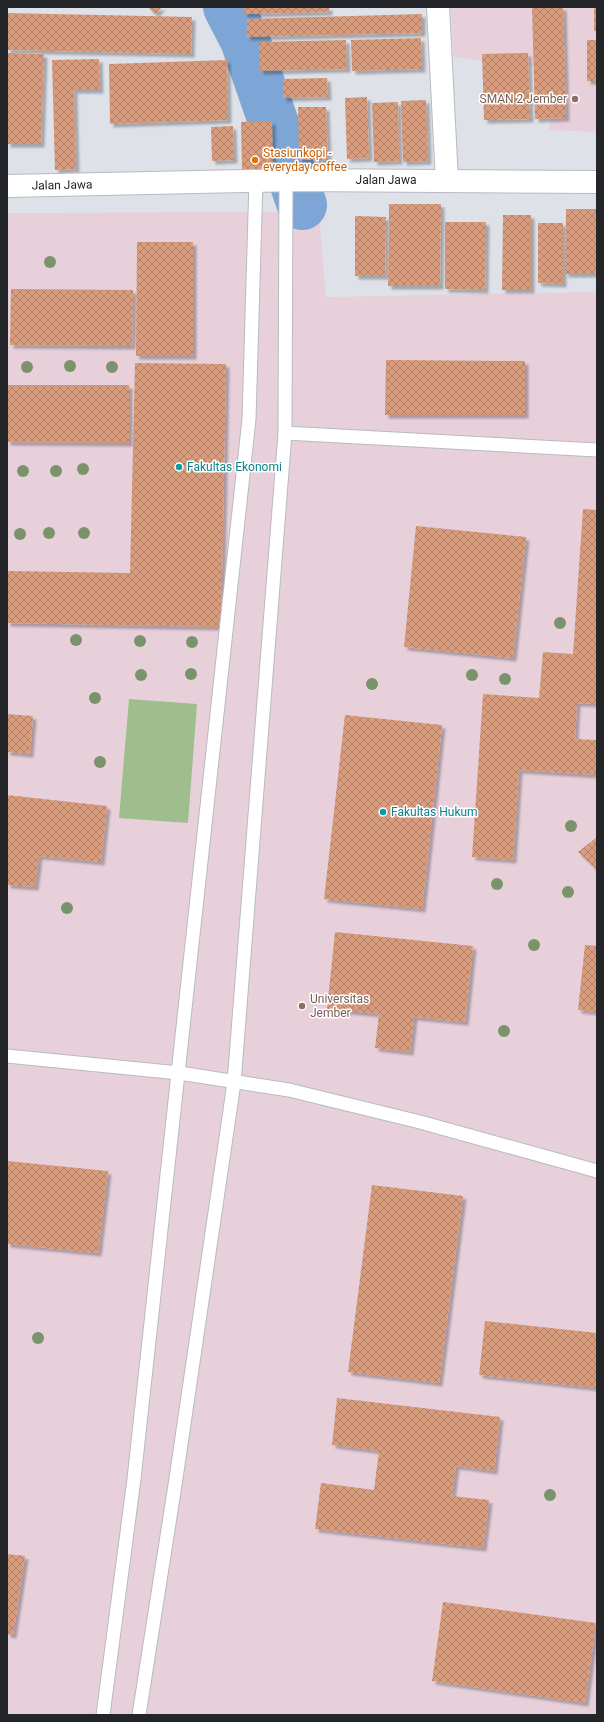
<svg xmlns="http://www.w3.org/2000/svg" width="604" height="1722" viewBox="0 0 604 1722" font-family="Roboto,sans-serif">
<defs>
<pattern id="building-cross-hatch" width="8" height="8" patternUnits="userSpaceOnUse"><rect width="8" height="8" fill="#d99d7e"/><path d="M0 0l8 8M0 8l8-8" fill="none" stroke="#b08067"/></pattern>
<filter id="shadow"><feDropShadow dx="3.5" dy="3.5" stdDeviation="1" flood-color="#0004"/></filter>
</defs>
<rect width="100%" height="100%" fill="#dfe1e9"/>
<!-- education -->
<g fill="#e8d0db">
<polygon points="451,7 597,7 597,132 549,130 558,69 453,57"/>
<polygon points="319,212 326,297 597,292 597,1715 7,1715 7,213"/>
</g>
<!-- pitch -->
<polygon fill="#9ebf8d" points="129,699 197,704 188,823 119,818"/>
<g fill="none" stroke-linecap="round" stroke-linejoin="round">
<!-- river -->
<polyline stroke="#7da5d6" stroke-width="50" points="228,7 245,40 302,205"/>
</g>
<!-- building -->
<g fill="url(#building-cross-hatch)" filter="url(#shadow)">
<polygon points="148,7 162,7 155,14"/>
<polygon points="244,7 329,7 329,12 244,14"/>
<polygon points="532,7 563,7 566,118 535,119"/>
<rect x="594" y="7" width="3" height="24"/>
<polygon points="7,13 192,17 191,54 7,50"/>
<polygon points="422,14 422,33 247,37 247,19"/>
<polygon points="421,38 422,69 352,71 351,40"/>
<polygon points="346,40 347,69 260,71 259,42"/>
<rect x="587" y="40" width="10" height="41"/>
<polygon points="7,53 44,54 41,144 7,144"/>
<polygon points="528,53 530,119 484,120 482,54"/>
<polygon points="99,59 100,90 74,90 76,169 55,170 52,60"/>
<polygon points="227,60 228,120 110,124 109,64"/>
<polygon points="327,78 328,97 283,98 283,79"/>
<polygon points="367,97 369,158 347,159 345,98"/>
<polygon points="426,100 428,161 403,162 401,101"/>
<polygon points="398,102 399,161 374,162 372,103"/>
<polygon points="298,107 326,107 328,160 299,160"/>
<polygon points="272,121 273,170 242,171 241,122"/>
<polygon points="233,126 234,160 212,161 211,127"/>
<polygon points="389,204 441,204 440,286 388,286"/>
<polygon points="566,209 596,209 596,274 565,274"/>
<polygon points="503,215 531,215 531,290 502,290"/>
<polygon points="355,216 386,217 385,276 355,276"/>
<polygon points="445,222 486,222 485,290 445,289"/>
<polygon points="538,223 563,223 563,284 538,283"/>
<polygon points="137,242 193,242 193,356 136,356"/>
<polygon points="11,289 133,290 132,346 10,345"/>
<polygon points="386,360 525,361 525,415 385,415"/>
<polygon points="135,363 226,364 221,627 7,623 8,571 130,573"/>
<polygon points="7,385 129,385 129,443 7,442"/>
<polygon points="583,509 597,510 597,704 577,703 575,739 597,740 597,775 519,770 513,860 472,857 483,694 539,698 543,652 573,654"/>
<polygon points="416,526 526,537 513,658 404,647"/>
<polygon points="7,714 33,716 30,754 7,752"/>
<polygon points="345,715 442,725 422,909 324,899"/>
<polygon points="7,795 107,806 101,862 39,856 35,887 7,885"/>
<polygon points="597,837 597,870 578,852"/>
<polygon points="335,932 473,946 465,1022 414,1017 410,1052 375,1048 379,1014 327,1009"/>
<polygon points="585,945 597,946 597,1012 578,1010"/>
<polygon points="7,1161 108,1171 98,1253 7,1244"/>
<polygon points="372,1185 463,1196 439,1383 348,1372"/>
<polygon points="485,1321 597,1333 597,1388 479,1375"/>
<polygon points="337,1398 500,1417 494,1471 456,1466 452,1496 489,1500 483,1548 315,1529 321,1483 374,1490 379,1451 332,1445"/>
<polygon points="7,1554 25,1556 13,1635 7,1634"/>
<polygon points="443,1602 596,1623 585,1703 432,1681"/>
</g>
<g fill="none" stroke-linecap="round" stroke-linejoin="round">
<defs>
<g id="lane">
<polyline points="285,433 597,450"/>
<polyline points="7,1056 179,1073 289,1090 420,1122 597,1171"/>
<polyline points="103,1715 134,1479 249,419 256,180"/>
<polyline points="139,1715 175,1485 234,1083 285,433 286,180"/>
</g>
<polyline id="street" points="438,7 447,181"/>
<polyline id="secondary" points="7,186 297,180 597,182"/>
</defs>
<!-- lane casing -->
<use href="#lane" stroke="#b7bac2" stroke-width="15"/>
<!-- street casing -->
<use href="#street" stroke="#b7bac2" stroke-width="24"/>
<!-- secondary casing -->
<use href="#secondary" stroke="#b7bac2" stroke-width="24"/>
<!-- lane -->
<use href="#lane" stroke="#fff" stroke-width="13"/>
<!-- street -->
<use href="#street" stroke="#fff" stroke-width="22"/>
<!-- secondary -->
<use href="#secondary" stroke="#fff" stroke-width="22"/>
</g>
<!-- trees -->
<g fill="#7b936a">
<circle cx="50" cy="262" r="6"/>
<circle cx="70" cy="366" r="6"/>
<circle cx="27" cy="367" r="6"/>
<circle cx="112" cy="367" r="6"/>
<circle cx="83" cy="469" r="6"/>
<circle cx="23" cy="471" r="6"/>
<circle cx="56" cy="471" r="6"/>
<circle cx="49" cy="533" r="6"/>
<circle cx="84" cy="533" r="6"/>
<circle cx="20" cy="534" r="6"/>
<circle cx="560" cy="623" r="6"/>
<circle cx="76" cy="640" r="6"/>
<circle cx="140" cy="641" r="6"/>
<circle cx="192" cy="642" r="6"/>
<circle cx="191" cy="674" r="6"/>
<circle cx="141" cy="675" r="6"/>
<circle cx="472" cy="675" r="6"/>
<circle cx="505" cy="679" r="6"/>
<circle cx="372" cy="684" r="6"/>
<circle cx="95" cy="698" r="6"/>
<circle cx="100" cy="762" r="6"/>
<circle cx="571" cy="826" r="6"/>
<circle cx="497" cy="884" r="6"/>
<circle cx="568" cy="892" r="6"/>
<circle cx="67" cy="908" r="6"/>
<circle cx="534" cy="945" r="6"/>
<circle cx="504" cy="1031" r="6"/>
<circle cx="38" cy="1338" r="6"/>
<circle cx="550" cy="1495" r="6"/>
</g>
<!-- markers -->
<g fill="#8d6e63" stroke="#fff" stroke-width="1.5">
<circle cx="575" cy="99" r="4"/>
<circle cx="302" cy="1006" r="4"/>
</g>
<circle fill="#e8710a" stroke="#fff" stroke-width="1.5" cx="255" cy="160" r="4"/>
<g fill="#0f9aa8" stroke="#fff" stroke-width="1.5">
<circle cx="179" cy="467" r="4"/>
<circle cx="383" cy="812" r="4"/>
</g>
<g text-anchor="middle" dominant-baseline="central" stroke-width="3" stroke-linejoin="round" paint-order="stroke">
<!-- education labels -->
<g font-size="12" fill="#785e54" stroke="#fff" text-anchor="end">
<text x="567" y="99">SMAN 2 Jember</text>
<text x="310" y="999" text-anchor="start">Universitas<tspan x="310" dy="14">Jember</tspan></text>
</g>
<!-- food labels -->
<g font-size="12" fill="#c56008" stroke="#fff" text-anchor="start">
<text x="263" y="153">Stasiunkopi -<tspan x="263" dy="14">everyday coffee</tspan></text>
</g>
<!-- street labels -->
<g font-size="12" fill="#242528" stroke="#fff">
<text x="386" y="180">Jalan Jawa</text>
<text transform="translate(62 185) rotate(-1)">Jalan Jawa</text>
</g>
<!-- culture labels -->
<g font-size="12" fill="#0d838f" stroke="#fff" text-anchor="start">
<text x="187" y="467">Fakultas Ekonomi</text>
<text x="391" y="812">Fakultas Hukum</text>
</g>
</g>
<!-- border -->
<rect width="604" height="1722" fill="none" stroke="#242528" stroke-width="16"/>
</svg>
